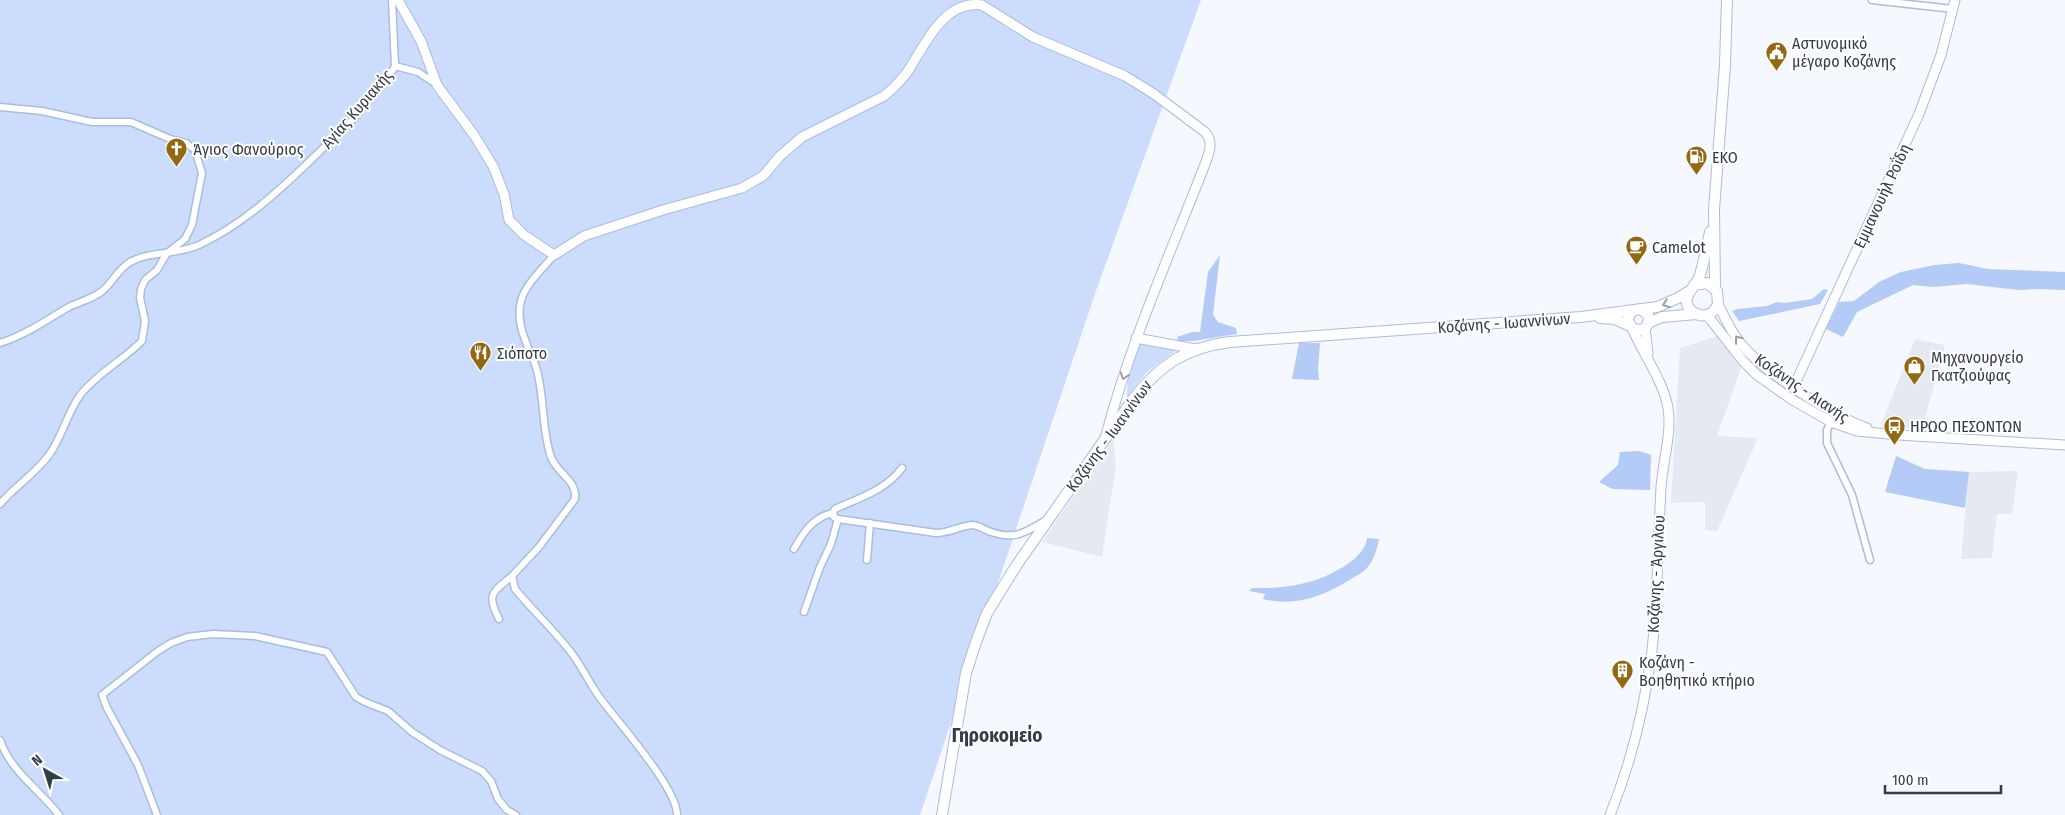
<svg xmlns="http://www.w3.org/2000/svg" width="2065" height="815" viewBox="0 0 2065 815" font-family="'Fira Sans Condensed',sans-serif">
<rect width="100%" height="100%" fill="#f5f8ff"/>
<!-- built -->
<g fill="#e5e9f1">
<polygon points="1717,336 1741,368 1717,436 1758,438 1717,531 1705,530 1705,502 1671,503 1680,348"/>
<polygon points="1915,339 1945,345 1922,429 1881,425"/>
<polygon points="1113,439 1116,465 1102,557 1042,542"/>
<polygon points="2018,471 2012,514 1997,514 1992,558 1961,559 1969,472"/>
</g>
<!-- green -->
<g fill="#ccdcfd">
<polygon points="0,0 1201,0 1097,288 920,815 0,815"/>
<polygon points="1138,342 1177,350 1147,372 1127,397 1128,370"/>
</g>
<!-- forest -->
<g fill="#b4caf7">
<polygon points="1220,255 1213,315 1218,322 1236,328 1237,334 1193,341 1178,341 1177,337 1192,332 1200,332 1208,272"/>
<polygon points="1959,263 1988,269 2065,272 2065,290 2035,289 2018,290 1967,284 1933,287 1913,285 1857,312 1843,337 1826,329 1839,302 1854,301 1879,282 1901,272 1935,265"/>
<polygon points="1824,289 1828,290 1820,304 1739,321 1732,311 1738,309 1767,306 1777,302 1785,303 1812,299"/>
<polygon points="1299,343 1320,343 1318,369 1319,380 1292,379"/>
<polygon points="1639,451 1651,455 1650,490 1612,489 1599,482 1618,465 1620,452"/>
<polygon points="1896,456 1925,469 1969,472 1965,508 1885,492"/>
<path d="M1367,538l12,1c-2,10 -5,21 -12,29 -3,4 -11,8 -16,11 -27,17 -55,28 -88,20l2,-5 -16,-3 3,-3c37,1 71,-5 101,-28 6,-5 14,-14 14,-22z"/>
</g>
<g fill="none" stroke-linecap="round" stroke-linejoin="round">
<defs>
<g id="street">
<polyline points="1872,0 1953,9"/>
<polyline points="395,66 418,72 436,84"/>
<path d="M0,107l42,4 50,11h39l39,17 16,4 9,7 7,23 -10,52 -7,14 -18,14 -10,17 -12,10 -4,9 -1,9 5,23 -3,20c-19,19 -44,32 -61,53 -13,17 -18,40 -30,58 -13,20 -35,33 -51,52"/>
<path d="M554,255c-10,12 -30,31 -33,46 -6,24 7,44 15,66 9,29 5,61 15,90 6,17 26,22 24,42l-36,48 -27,29 3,13c19,23 41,43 58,66 10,14 17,29 27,43 17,23 78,91 77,117"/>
<path d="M0,343c25,-8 45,-22 67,-35 11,-6 23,-8 34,-16 11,-8 16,-22 29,-30 20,-11 47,-7 69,-17 43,-20 80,-54 114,-87 14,-14 29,-27 43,-42 8,-10 14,-22 22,-31 8,-8 12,-8 17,-19l-3,-66"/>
<polyline points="1831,422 1827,430 1827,443 1852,495 1870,560"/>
<path d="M833,513l1,4 4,2 98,14c15,0 25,-8 37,-8 7,1 12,5 18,7 25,8 32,1 54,-11"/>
<path d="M794,549c9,-16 19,-32 39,-36l2,-4c24,-11 51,-19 67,-41"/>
<polyline points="867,560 870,523"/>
<polyline points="804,612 820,567 831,544 838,519"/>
<path d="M499,619c-13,-25 -7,-26 13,-43"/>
<path d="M0,740c11,32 39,49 59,75"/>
<polyline points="157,815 138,765 107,708 102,695 158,651 171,643 187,637 213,634 255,636 327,652 356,697 365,702 388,711 412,732 440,750 482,771 491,781 498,799 507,810 516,815"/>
</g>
<g id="secondary">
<path d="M398,0l23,41 16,44 37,50 19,31 11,28 5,26 15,15 30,20 30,-19 79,-26 79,-22 21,-12 17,-20 22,-19 82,-41c10,-8 19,-17 26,-28 16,-26 35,-68 72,-63l51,32 92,39 29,18 51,38c8,9 5,17 2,27 -35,91 -76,181 -101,276"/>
<path d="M1718,304c7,14 13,28 23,40 24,29 91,71 126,84"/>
<polyline points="1707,315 1743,361 1757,375 1791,399 1831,422 1857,431 1898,435 2065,445"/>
<polyline points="1645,328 1648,354"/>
<polyline points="1136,338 1196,349"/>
<polyline points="1794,386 1919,114 1941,55 1955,0"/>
<path d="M1610,815c21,-52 35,-109 42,-165 6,-54 6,-109 9,-163 2,-27 11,-54 7,-79 -5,-28 -25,-54 -36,-80"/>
</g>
<g id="primary">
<path d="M1694,285l13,-2 10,8 1,13c-2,5 -5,9 -11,11 -5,1 -10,0 -14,-3 -17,-13 4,-25 7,-37 4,-14 7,-29 10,-43"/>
<polyline points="1715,288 1714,209 1725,65 1727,0"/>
<path d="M1633,311l-4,4 -1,6 4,7 8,2c8,-2 10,-8 8,-15l-7,-6"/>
<polyline points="1600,318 1615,319 1630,326"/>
<polyline points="1648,323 1662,317 1697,314"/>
<path d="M942,815l24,-142 10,-31 11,-29 29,-47 117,-167c28,-35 52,-51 97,-57l351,-25 76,-10 21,-9 10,-6"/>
</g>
</defs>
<!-- street casing -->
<use href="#street" stroke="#acbcdc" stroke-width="9"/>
<!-- secondary casing -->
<use href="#secondary" stroke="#acbcdc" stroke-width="11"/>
<!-- primary casing -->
<use href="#primary" stroke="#acbcdc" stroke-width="12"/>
<!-- street -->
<use href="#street" stroke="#fff" stroke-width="6"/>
<!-- secondary -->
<use href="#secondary" stroke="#fff" stroke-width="9"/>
<!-- primary -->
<use href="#primary" stroke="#fff" stroke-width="10"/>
</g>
<!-- one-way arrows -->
<defs><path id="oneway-chevron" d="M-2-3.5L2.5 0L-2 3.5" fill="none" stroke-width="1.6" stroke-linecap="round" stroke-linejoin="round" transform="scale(1.25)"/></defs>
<g stroke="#9a9ea4">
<use href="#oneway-chevron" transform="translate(1666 304) rotate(159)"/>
<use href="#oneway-chevron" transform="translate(1738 339) rotate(-127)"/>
<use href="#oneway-chevron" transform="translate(1124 376) rotate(108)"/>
</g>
<!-- icons -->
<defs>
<symbol id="civic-pin" viewBox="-11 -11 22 30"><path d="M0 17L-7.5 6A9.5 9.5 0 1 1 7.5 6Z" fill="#926912" stroke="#fff"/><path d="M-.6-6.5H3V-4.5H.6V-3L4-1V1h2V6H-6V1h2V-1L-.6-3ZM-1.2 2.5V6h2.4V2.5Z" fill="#fff"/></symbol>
<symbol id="church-pin" viewBox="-11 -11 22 30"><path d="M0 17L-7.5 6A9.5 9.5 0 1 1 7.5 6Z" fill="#926912" stroke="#fff"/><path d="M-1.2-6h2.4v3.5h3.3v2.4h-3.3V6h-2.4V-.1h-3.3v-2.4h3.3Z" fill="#fff"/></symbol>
<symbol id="fuel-pin" viewBox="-11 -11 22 30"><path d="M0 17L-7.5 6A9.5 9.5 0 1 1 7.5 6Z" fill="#926912" stroke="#fff"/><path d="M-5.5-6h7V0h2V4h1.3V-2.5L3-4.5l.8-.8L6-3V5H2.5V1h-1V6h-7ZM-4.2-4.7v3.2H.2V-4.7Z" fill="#fff"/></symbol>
<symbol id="cafe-pin" viewBox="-11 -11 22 30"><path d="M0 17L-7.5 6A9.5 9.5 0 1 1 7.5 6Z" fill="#926912" stroke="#fff"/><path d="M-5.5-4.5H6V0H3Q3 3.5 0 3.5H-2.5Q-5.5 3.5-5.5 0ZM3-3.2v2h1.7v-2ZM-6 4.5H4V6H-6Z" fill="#fff"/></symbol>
<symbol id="restaurant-pin" viewBox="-11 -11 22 30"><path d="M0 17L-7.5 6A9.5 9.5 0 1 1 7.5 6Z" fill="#926912" stroke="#fff"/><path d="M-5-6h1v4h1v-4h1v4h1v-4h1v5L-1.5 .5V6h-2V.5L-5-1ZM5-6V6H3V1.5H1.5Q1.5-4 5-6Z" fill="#fff"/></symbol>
<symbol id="shop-pin" viewBox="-11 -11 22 30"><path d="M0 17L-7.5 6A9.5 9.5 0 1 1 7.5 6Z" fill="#926912" stroke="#fff"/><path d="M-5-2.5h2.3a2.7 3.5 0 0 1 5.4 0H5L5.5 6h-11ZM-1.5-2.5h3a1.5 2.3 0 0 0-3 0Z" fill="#fff"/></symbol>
<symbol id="bus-pin" viewBox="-11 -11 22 30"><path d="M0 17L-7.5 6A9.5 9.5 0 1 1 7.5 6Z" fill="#926912" stroke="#fff"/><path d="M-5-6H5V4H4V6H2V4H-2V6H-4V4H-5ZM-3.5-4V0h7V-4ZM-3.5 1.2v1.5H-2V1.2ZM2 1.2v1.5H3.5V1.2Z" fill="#fff"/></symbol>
<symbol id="building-pin" viewBox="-11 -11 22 30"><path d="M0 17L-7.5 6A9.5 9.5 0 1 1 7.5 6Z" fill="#926912" stroke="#fff"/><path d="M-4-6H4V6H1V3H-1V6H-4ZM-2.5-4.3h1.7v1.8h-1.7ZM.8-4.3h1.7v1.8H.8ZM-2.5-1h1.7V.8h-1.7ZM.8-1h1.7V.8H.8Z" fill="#fff"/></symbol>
</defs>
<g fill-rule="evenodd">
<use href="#civic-pin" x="1764" y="40" width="25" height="34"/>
<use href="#church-pin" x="164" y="136" width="25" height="34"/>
<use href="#fuel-pin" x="1684" y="144" width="25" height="34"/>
<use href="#cafe-pin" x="1624" y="234" width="25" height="34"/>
<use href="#restaurant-pin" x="468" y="340" width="25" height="34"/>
<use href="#shop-pin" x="1902" y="354" width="25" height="34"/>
<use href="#bus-pin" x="1882" y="414" width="25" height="34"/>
<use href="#building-pin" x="1610" y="658" width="25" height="34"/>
</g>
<g text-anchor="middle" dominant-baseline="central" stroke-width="4" stroke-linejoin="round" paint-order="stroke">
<!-- poi labels -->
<g font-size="16" fill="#353c49" stroke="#fff" text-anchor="start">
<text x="1792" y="43">Αστυνομικό<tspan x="1792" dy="18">μέγαρο Κοζάνης</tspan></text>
<text x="193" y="149">Άγιος Φανούριος</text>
<text x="1712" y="157">EKO</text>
<text x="1652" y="247">Camelot</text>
<text x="497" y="353">Σιόποτο</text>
<text x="1931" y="357">Μηχανουργείο<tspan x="1931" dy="18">Γκατζιούφας</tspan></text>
<text x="1910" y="426">ΗΡΩΟ ΠΕΣΟΝΤΩΝ</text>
<text x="1639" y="662">Κοζάνη -<tspan x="1639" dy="18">Βοηθητικό κτήριο</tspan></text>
</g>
<!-- street labels -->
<g font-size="16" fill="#353c49" stroke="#fff">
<text transform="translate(357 109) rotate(-49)">Αγίας Κυριακής</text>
<text transform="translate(1882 196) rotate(-65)">Εμμανουήλ Ροΐδη</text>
<text transform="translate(1504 323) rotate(-4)">Κοζάνης - Ιωαννίνων</text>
<text transform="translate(1802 388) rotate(34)">Κοζάνης - Αιανής</text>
<text transform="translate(1109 436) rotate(-54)">Κοζάνης - Ιωαννίνων</text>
<text transform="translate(1656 574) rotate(-87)">Κοζάνης - Άργιλου</text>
</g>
<!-- quarter labels -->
<g font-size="19" font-weight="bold" fill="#353c49" stroke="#fff">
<text x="997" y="735">Γηροκομείο</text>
</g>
</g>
<!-- north arrow -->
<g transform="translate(45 770) rotate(321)" stroke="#ffffff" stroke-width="4" paint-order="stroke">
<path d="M0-4L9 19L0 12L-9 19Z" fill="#353c49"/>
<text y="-8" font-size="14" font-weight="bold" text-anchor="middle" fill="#353c49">N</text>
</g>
<!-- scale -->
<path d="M1885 785v8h116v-8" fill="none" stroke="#353c49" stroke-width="2.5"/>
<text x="1892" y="785" font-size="15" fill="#353c49" stroke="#ffffff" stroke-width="4" paint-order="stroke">100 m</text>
</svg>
